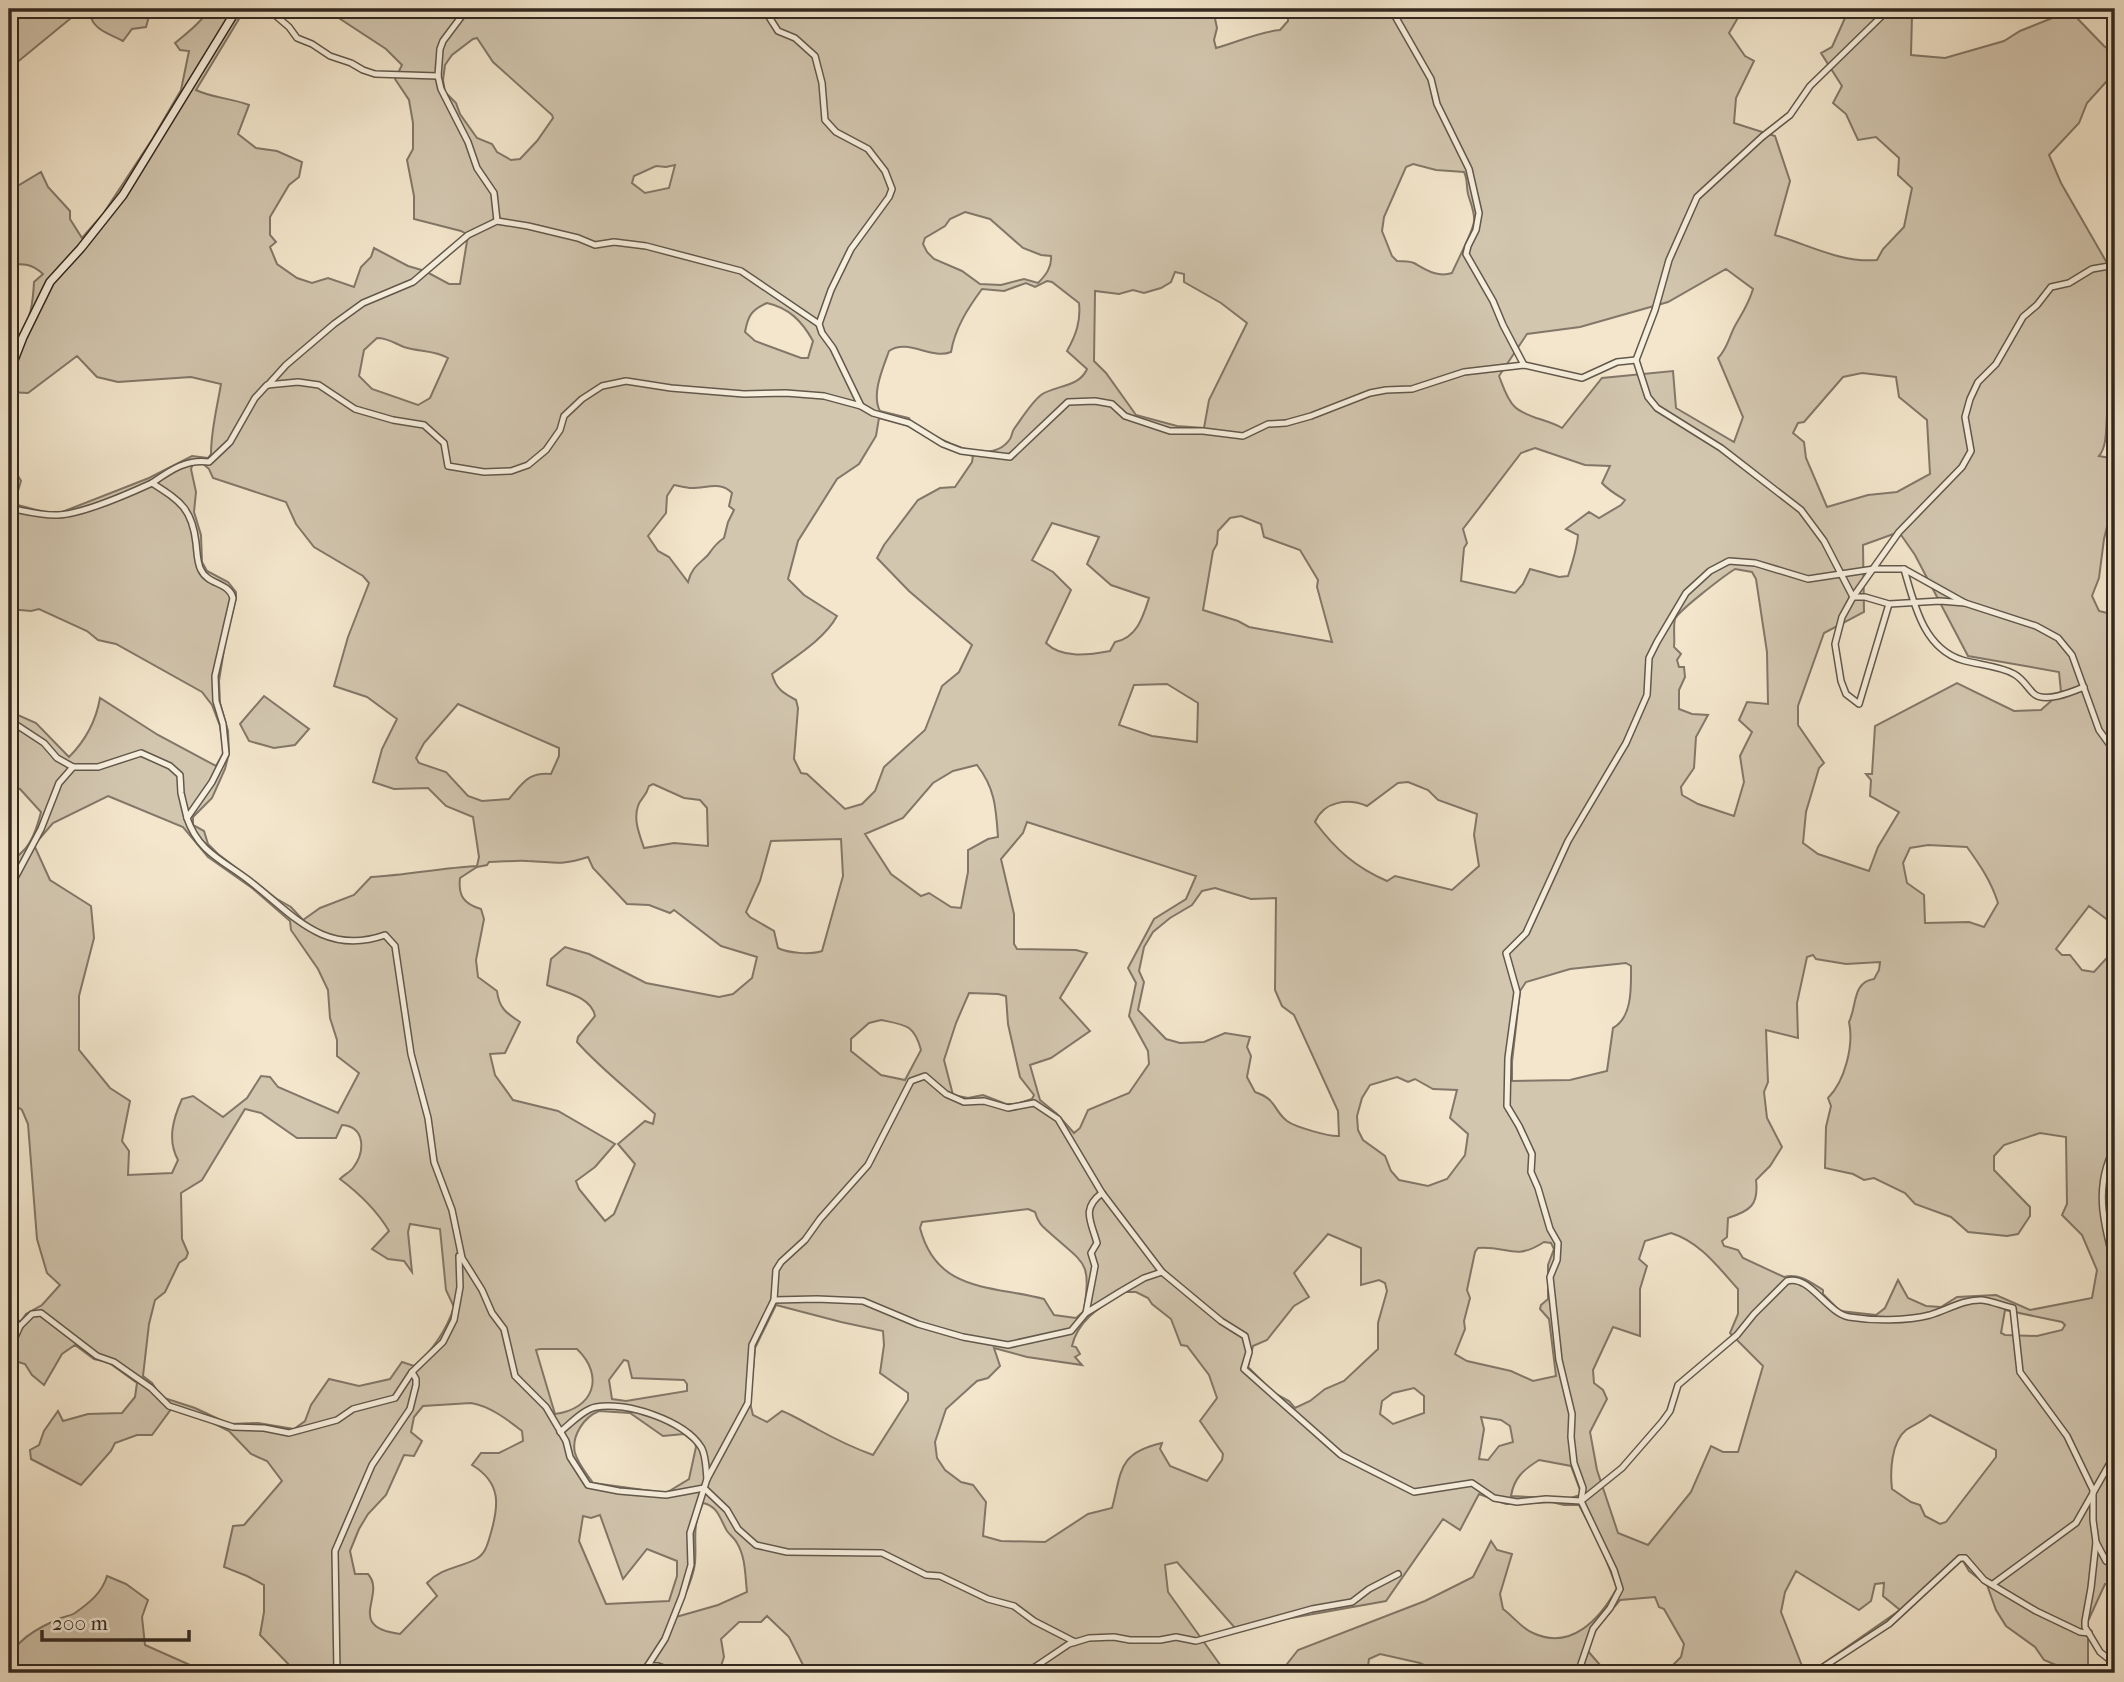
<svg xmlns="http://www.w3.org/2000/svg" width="2124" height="1682" viewBox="0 0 2124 1682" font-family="'IM FELL French Canon',serif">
<rect width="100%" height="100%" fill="#f3e6cc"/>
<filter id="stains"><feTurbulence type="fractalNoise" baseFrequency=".00286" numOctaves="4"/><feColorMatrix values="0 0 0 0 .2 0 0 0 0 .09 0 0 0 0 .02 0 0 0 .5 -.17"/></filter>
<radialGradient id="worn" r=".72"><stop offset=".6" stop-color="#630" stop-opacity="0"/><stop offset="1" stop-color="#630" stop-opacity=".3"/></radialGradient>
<!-- green -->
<g fill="#d2c6af" stroke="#827768" stroke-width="2" fill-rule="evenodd">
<polygon points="9,9 82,9 9,69"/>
<path d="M84,9h67l-5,18 -14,2 -9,12c-13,-7 -31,-11 -33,-28h-3z"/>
<path d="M203,9h42l-49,81c16,8 35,8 53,15l-11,29 18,14 21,3 25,11 -3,15 -10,8 -19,32v18l6,7 -6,5 7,17 20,14 15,5 16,-5 26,9 7,-20 10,-10 3,-9 34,18 17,5 24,13h11l8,-49 -7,-4 -47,-12v-23l-7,-36 6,-11v-26l-4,-23 -14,-21 7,-14 -16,-16 -61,-40h914l-25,5 3,14 -3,12 2,8c22,-6 42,-16 64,-18l8,-9v-8l-4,-4h446l7,2 2,5 -10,17 16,23 9,5 -18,37 -2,25 41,13 15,45 -15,54c34,10 66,28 102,25l6,-11 21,-22 8,-39 -14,-13 1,-17 -23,-21 -18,3 -12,-26 -13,-11 9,-17 -21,-33 11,-6 17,-38h65l-2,6 -1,40 34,3 59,-17 16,-10 35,-14 -5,-8h34l-9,7 29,30 11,8v18l-28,31 -8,20 -30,32 12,28 46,80 4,6 4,-1v115c-14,20 -3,58 -16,73l11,2 5,4v32l-11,45 -5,39 -7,18 7,15 16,4v327l-2,-18 -24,-18 -33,43 6,6h8l12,15 12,2 21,-23v209l-2,16 -7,15v24l7,27 2,2v343l-10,-1 -17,37v52h-30l-2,-8 -12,-5 -9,-13 -29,-21 -10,-16 -9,-25 -18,-14 -6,-10 -5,1 -53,51 -85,60h-155l16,-16 3,-13 -20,-35 -5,-2 -4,-10 -35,3 -24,29 -9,21 20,23h-148l-16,-4 -10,1 -13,-7 -40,-9 -11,5 -2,14h-87l18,-23 127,-49 48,-24 18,-36 6,9 15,4 -12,40 3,15c11,8 18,19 30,24 38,18 67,-14 84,-45l-16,-41 -22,-42h-15l-12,-3 -46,2 -27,-10 -19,36 -17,-11 -57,82 -151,27 -58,-66 -12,3 3,27 58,81h-419l-18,-36 -22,-21 -6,6h-22l-18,17 3,18 -3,9 1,7h-425l-37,-38 4,-23v-27l-17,-9 -23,-9 9,-41 11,-1 38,-44 -15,-20 -16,-7 -22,-23 -28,-14 -29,-9 -20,27h-15l-22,8 -4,8 -30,34 -50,-26 -1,-9 9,-5 5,-14 14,-20 5,10 25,-7 34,-1 13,-16 2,-14 -29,-21 -14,-3 -19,-14 -13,9 -18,31 -12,-10 -7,-11 -13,-4 -3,11v-57l4,6 8,1 5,-7 16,-9 18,-20 -13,-12 -10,-34 -9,-115 -6,-14 -13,-9v-234c5,-8 9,-11 15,-17 9,-9 14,-26 17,-38l-21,-23 -11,-3v-75l27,12 33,34c17,-17 27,-36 31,-59l58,37 58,31 8,-14 -4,-26 -8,-21 -10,-13 -86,-48 -18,-4 -11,-9 -48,-22 -8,2 -22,-2v-148l12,20 -7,23 30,8h18l87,-34 43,-22 16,2 3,-4c0,-24 6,-46 10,-70l-30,-7 -73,5 -21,-5 -20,-21 -49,37 -19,-1v-62l10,6c12,-15 14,-35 15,-54l9,-8c-11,-10 -19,-11 -34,-9v-70l2,-5 30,-18 7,15 22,24v8l12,19 21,-24 50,-76 28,-48 8,-39 -9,-1 -5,-7c9,-8 25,-19 30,-29zM477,38l16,24 59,53 1,3 -16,23 -17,18 -9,1 -14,-8 -5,-8 -15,-6 -17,-24 -4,-11 -11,-11 -2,-12 2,-15 7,-10 21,-16zM1413,164l23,6 28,2c4,8 2,13 4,22 2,8 7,18 6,27 0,9 -18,42 -22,52 -15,5 -27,-4 -38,-10 -5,-2 -12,-2 -17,-2l-5,-5 -10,-25 2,-14 22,-50zM675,165l-6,23 -24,5 -13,-10 2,-7 22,-10 10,1zM965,212l25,7 33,29 18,7 10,1c1,11 -5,19 -13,27l-14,-4 -23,6 -21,-1 -18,-13 -28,-12 -7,-7 -4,-8 2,-6 20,-12 5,-7zM1726,269l27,20c-4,14 -10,23 -17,35 -7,12 -8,24 -18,34l25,59 -9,25 -58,-34 -3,-37 -71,7 -40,50c-13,-8 -37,-11 -47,-21 -8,-7 -12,-21 -16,-31l28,-42 53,-7 88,-25zM1175,272l9,2v8l37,21 26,20 -38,77 -5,28 -27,-2 -41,-11 -30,-42 -12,-12 1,-70 24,3 14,-4 11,3 17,-5 10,-6zM1047,281l5,1 27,21c2,18 -3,32 -12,48l20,18c-8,19 -32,16 -46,26 -10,8 -19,23 -27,34 -2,3 -2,7 -4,10 -21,31 -77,-3 -99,-17l-2,-4 -29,-7c-9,-17 3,-43 9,-60 19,-13 42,9 62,1 4,-24 17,-44 31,-63l22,2 22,-8 9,4zM767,303c22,5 35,18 46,38l-5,17h-7l-46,-17 -10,-9c3,-16 6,-22 22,-29zM377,338c11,0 17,5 27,9 15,5 30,3 44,11l-18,40 -12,7 -46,-16 -13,-13 5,-26zM1862,373l34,4 3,20 28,23 3,54 -33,18 -29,3 -41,12 -21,-49 -2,-16 -11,-9 5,-10 6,-1 39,-45zM879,418l29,8 32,19 33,11 -1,6 -17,25 -15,1 -22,12 -34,45 -7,13 32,33 63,54 -13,27 -17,14 -17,44 -41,37 -9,24 -13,13 -17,5 -38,-35 -6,-1 -7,-14 4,-51 -2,-8c-13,-7 -20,-11 -24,-26 21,-16 52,-34 65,-58l-33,-21 -16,-16 10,-38 39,-62 22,-15 17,-28zM1535,448l50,17 25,1 -8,17c6,7 15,12 23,17l-4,5 -22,13 -10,-6 -23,17 12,6c-1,13 -6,29 -10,41l-9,1 -29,-8 -7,15 -8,9 -54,-12 3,-33 3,-5 -4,-14 58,-76zM201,462l8,7 4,9 73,24 10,22 18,23 49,29 6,7 -21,54 -14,49 33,11 30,22 -15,30 -9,33 21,7 34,-1 18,18 27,11 6,40 -2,9c-36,2 -70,9 -106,11l-17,18 -34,13 -17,12 -12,-13 -14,-8 -59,-45 -10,-10 -4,-13 -11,-6v-8l19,-19 13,-29 4,-16 -1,-22 -8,-28 -1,-22 7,-44 10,-39v-6l-8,-10 -21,-11 -5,-9 -1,-27 -7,-23 2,-20 -5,-23 2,-5zM674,485c6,1 12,3 18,3 15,0 29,-7 40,5l-3,13 5,4 -6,12 -4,16c-8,5 -11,10 -16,17 -10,10 -16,12 -20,27l-19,-25 -11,-6 -10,-15 18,-23 1,-17zM1241,516l20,8 3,13 36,13 18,30 -1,7 15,55 -83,-15 -11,-6 -35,-11 10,-59 4,-7 1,-13 12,-13zM1052,523l47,14 -12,27 24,21 38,13c-6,19 -12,40 -34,44l-5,9c-21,4 -48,8 -64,-8l25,-53 -18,-18 -21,-12zM1899,532l16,23 53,101 91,16 2,20 -20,18 -27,1 -57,-28 -82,43 -3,48h-6l5,6 -1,16 29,16 -21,35 -9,24 -51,-17 -15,-11 3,-31 13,-44 5,-5 -26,-38v-19l26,-73 40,-21 -1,-67zM1735,569l17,3 4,7 11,73 1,52 -21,-2 -8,18 13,12 -12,24 4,26 -10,34 -36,-12 -16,-9 -1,-8 13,-19 2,-31 12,-22 -16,-1 -13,-5v-19l6,-13 -1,-10h-5l-2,-7 4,-6 -7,-7c1,-8 -1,-20 1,-28 3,-8 49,-43 60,-50zM1167,684l31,19 -1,39 -45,-6 -33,-11 15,-40zM458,704l101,44v8l-8,18c-23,-2 -28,9 -42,25l-27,2 -14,-5 -22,-24 -27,-9 -3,-5 8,-15zM977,765c18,23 19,43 21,72l-10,2 -20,11v22l-7,36 -10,-1 -22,-14 -8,3 -30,-22 -26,-40 38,-16 30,-35 20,-12zM1408,782l20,8 10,10 39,14 -3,21 5,31 -27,24 -57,-14 -8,5c-32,-14 -51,-31 -72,-59 9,-21 33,-24 52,-16l31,-23zM653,784l31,14 16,2 7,8 1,38 -34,-3 -30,5c-4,-12 -11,-28 -6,-42 2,-7 8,-9 11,-20zM108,796l75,31 25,30 44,31 38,33 1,9 27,39 10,21 2,28 7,22v16l22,17 -21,40 -60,-26 -8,-10 -9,-1 -14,22 -24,19 -30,-21 -11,3c-9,20 -15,41 -4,61l-6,13 -44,2 1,-24 -7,-10 8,-40 -20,-13 -31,-38v-54l15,-58 -3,-32 -41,-26 -16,-35 19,-22zM1027,822l169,54 -10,23 -32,20 -26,49 8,15 -7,33 19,35 1,13 -20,29 -41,17 -8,18 -6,5 -17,-19 -17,-14 -10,-35 21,-7 39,-27 -30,-33 27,-45 -11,-3 -59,-1 -3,-5v-30l-13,-55 22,-26zM841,839l2,37 -21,75c-12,4 -34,2 -44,-3l-4,-17 -24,-14 -4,-5 14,-31 11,-40zM1928,845l39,2c13,18 24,34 31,56l-14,24 -15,-5 -44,1 -1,-28 -17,-12 -4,-20 7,-15zM588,857l5,11 34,36 22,1 21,8 4,-3 47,36 36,11 -5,21 -19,16 -14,3 -73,-14 -57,-29 -24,-7 -14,12 -4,26c16,7 44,11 48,31l-17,21 -1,5c24,27 52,48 78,72l-2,10 -8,-3 -27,23 17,20 -21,50 -9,7 -26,-32 -3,-8 19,-14 20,-23 -57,-33 -45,-11 -18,-25 -5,-21 15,-1 15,-31c-14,-9 -21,-14 -23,-31l-19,-14 -2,-17 8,-41 -3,-10c-17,-5 -23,-13 -21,-31l17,-11 10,-2 2,-3c13,0 26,-2 39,-1 28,1 32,5 60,-4zM1215,888l36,11 25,-1 -1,92 7,16 12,9 44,96 1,25c-9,1 -44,-9 -52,-15 -15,-12 -9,-21 -32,-29l-8,-15 4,-21 -4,-9 3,-10 -25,-4 -21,9 -24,1 -14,-4 -28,-29 6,-28 -5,-11 5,-24 9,-15 17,-14 22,-13 10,-14zM1813,955l3,4 30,5 34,-2 -1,8 -5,9c-22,3 -17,27 -25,43 5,23 -4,59 -21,76l3,8 -5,21 -1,41 28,6 11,6 10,-2 31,15 10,11 36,13 17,15 39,4 11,-2 12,-18v-9l-36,-37v-14l10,-11 36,-12 26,4 1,67 -5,11 20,20 15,35 -5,28 -62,12 -34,-15 -39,2 -16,10 -15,-1 -18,-8 -10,-18 -13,28 -9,7 -36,-4 -17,-17v-4c-13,-8 -24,-17 -39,-13l-41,-19 -5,-8 -14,-4 -2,-5 5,-4 1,-19c22,-7 31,-13 28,-38l14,-14 12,-19 -15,-29 -3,-26 4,-10 -2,-52 32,8 -1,-35 10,-46zM1626,963l5,3c0,20 2,51 -18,62l-6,43 -37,9 -58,1v-19l8,-71 6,-9 44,-13zM969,993l29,1 8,2 2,28 12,53 14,18 -2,4 -16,5h-10l-23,-9 -15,3 -15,-3 -9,-35 12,-37zM881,1020c24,5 33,4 40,30l-16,30 -24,-5 -30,-24v-12l18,-16zM1397,1077l11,5 7,-3 18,10 24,1 -7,28 18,16 -3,21 -18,24 -19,7 -29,-6 -8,-9 -6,-15 -22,-16 -5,-10 -1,-14 5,-18 8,-13zM245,1109l16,4 36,25h39l6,-13c24,2 23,27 11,43 -3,4 -9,7 -13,11 20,15 36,30 49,52l-17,18 16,10 16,2 8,11 -4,-40 2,-8 30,5 6,61 8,17c-7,22 -22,45 -40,59l-12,-4 -12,17 -31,7 -30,-7 -18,26 -6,16 -11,8 -36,-6 -29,1 -34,-16 -34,-11 -9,-14 -9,-7 6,-52 6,-24 10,-8 14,-29 7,-5 2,-5 -6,-14 -1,-46 21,-13zM1028,1209l7,3c3,11 7,14 16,22 35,31 40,27 33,77l-8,7 -22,-3 -10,-16c-53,-14 -107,-6 -124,-71l2,-6zM1671,1233c29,9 47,34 67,56v25l-8,19 33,33 -25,86h-15l-12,-6 -20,46 -43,53 -30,-12 -21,-63 -7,-38 17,-33 -4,-9 -9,-7 -1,-13 20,-43 27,9v-47l7,-23 -8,-7 6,-18zM1328,1234l33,14v37l18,-5 6,3 2,8 -9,32v26l-34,32 -19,8 -15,12 -15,7 -6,-7 -15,-8 -26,-26 5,-21 14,-6 27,-34 15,-9 -15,-24zM1544,1242l7,1 3,6 -6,16v34l-7,6 -1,4 9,10 7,57 -23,5 -22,-10 -44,-10 -12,-7 10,-25 -1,-8 6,-23 -3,-8 8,-38 3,-4c31,-2 37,13 66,-6zM1124,1292h12l12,6 4,6 19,15 10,26 6,1 22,29 8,23 -17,23 23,33 -1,6 -15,21 -37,-15 -10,-17 2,-6c-45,10 -40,29 -50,65l-24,6 -43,28 -44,-1 -18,-5 3,-34 -13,-17 -12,-3 -16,-12 -8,-12 -2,-16 11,-33 31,-28 11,-3 12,-12 -6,-18 33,9 55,8 -7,-8 5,-3 -4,-7 -4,-1c6,-27 30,-40 52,-54zM776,1305l65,17 42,9 1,14 -4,28 28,20v7l-35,55c-19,-7 -38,-16 -56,-26 -12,-6 -22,-13 -35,-18l-15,11 -14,-7 -3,-12 5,-55zM2005,1310l57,12 3,3 -3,5 -25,6 -32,-1 -4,-2zM540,1349h37c28,27 17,60 -22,65l-19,-64zM624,1360l4,1 4,17 52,2 3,4v7l-61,10 -14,-2 -3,-19zM1414,1388l10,8v17l-31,11 -13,-10 2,-13 11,-8zM471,1403c19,3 37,17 51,28l1,10 -24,12h-18l-9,12c30,18 27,41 18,71 -3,10 -5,18 -14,23 -17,9 -35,9 -49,24l10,13 -37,38c-56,-7 -13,-39 -32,-60h-13l-5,-23 9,-22 9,-15 18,-19 18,-40 10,1 8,-15 -11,-9 3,-15 9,-11zM599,1411l31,2 33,23 21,-2 11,9 1,4 -7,32 -23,14 -73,-10c-6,-9 -15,-19 -18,-30 -4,-17 9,-36 24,-42zM1930,1415l66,35v7l-50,65 -6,2 -15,-8 -5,-11 -9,-3 -19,-13c-2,-17 -1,-47 14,-59 8,-5 17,-9 24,-15zM1481,1417l20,3 9,6 3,16 -14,4 -11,14 -9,-1 5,-30zM1539,1460l32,6 9,24v5l-12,4 -57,-3c3,-18 12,-26 28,-36zM703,1503c15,3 17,16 24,28 3,4 8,8 10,12 9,15 8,33 10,49l-29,13 -42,12c6,-18 17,-35 19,-54 2,-25 -4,-34 8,-60zM600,1515l23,64 24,-30 30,12v15l-8,25 -63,3 -27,-63 4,-25 8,2zM1796,1571l63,39 12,-9 4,-17 9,-1 -1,13 17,14 -86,60 -10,1 -23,-59 4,-20z"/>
<polygon points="264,696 309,729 295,745 274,748 249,741 240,724"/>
<path d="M107,1576l19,8 22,16 -6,17 3,28 45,20 47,5 4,3h-222l-10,-7c0,-22 27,-37 45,-45 6,-4 14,-4 21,-8 14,-10 27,-20 32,-37z"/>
</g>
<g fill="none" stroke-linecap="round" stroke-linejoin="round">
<defs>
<g id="street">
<polyline points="268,9 289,27 297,38 312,44 330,56 351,63 363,70 375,74 438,76"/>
<polyline points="467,9 443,41 440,49 438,76 441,89 468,142 477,168 494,193 497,221"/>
<polyline points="764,9 778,31 795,38 815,56 822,83 825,120 836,132 868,149 885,171 892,189 889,197 851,249 831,290 819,324 822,333 833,348 861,406 873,413 909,423 943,444 961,451 1010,457 1068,402 1095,401 1112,404 1125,416 1170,431 1203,431 1243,436 1268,424 1286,423 1311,416 1370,393 1386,390 1412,389 1464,372 1524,365 1582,378 1617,362 1636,360"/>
<polyline points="1391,9 1431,79 1437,104 1469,169 1479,213 1476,230 1468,246 1466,254 1493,301 1503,325 1524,365"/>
<polyline points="1889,9 1810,86 1790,115 1762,137 1697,197 1669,260 1655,310 1636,360 1648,397 1657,408 1721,448 1801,510 1824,541 1853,597 1865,597 1889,604 1940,601 1965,603 2036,626 2058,638 2072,655 2099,730 2115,752"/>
<polyline points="268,385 286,365 334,324 363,303 413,282 468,235 497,221 528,226 578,238 595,245 614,242 646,246 741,271 819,324"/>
<path d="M152,483c19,-13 34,-24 57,-21l21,-20 25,-44 12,-13 31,-3 21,3 36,24 38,11 31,5 20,18 4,23 36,6 27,-1 17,-6 18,-15 14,-20 4,-14 18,-17 20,-13 24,-5 45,7 73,6 42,-1 38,3 37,10"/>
<path d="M9,508c16,3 33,8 49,7 25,-1 70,-21 94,-32 28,18 40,25 44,60 1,8 1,20 5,27 7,15 28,12 32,28l-18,78 1,25 7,23 3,30 -14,28 -25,36c11,33 35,42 60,61 44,33 75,78 138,56l10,11 16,108 17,64 6,44 18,48 10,48 20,32 10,23 12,16 11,47 31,31 20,34 4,16 18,28 31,6 47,4 38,-7 23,22 11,19 18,16 31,7 95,1 44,22 14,1 48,23 26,7 20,15 41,21"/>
<path d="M1904,569c10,34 19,79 58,91 17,5 38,6 52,14 9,5 13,13 19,19 11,11 39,-1 51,-6"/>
<polyline points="1889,604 1859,704 1846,694 1841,681 1835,644 1842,617 1853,597 1899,532 1962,467 1971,451 1965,417 1970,399 1978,382 1996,364 2023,317 2037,305 2051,287 2069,283 2092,269 2115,265"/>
<polyline points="9,720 44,743 57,758 73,767 98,767 141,753 170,766 180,775 181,793 187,818"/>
<polyline points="9,889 41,829 59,783 73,767"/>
<path d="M2115,1147c-22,40 -11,78 0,119"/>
<path d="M774,1300l43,-1 46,2 55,23 45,13 45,8 63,-14 15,-18 34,-21 24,-14 18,-6 59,49 24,15 4,16 -5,17 97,86 73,37 58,-9 22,15 23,4 29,-3 35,2 41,-33 40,-46 8,-11 8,-26 59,-50 17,-21 33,-33c22,-7 40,32 62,36 25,4 57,4 81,-2 17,-5 34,-16 52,-15 10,1 21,6 31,8l7,64 47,64 26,54v30l3,22 -5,46 -6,33v6l15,25 15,12"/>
<path d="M1086,1313l9,-47 -4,-13 6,-10c-6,-22 -16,-34 5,-50"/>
<polyline points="9,1319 20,1326 32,1314 41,1313 97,1356 114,1362 151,1388 169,1406 233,1427 264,1428 289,1433 337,1420 353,1409 395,1398 412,1372 443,1342 454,1320 460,1287 459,1256"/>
<polyline points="9,1351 20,1326"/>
<path d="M560,1432c10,-8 24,-23 36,-25 30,-6 89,14 105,40 5,7 5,23 6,32"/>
<polyline points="2096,1542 2106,1561 2115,1566"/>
<polyline points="1993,1584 2076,1523 2114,1456 2115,1447"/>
<polyline points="648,1666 658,1666 677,1673"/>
<polyline points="337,1673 335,1551 372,1465 410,1409 416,1385 416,1379 412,1372"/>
<polyline points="643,1673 665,1639 682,1596 691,1565 690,1533 707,1479 748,1403 752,1345 774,1300 776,1270 781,1262 805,1240 820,1219 868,1165 911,1081 925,1076 946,1094 964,1102 984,1101 1008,1108 1034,1103 1058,1119 1102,1193 1162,1272"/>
<polyline points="1026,1673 1069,1644 1089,1638 1114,1637 1130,1640 1160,1640 1176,1637 1196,1641 1312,1609 1352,1602 1369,1589 1398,1574"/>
<polyline points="1578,1673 1593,1629 1610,1608 1620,1589 1614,1570 1581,1501 1583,1488 1574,1463 1571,1437 1572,1414 1559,1360 1550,1277 1557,1260 1558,1243 1550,1229 1538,1188 1531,1172 1532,1154 1519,1126 1507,1106 1508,1058 1517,992 1506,953 1526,933 1568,841 1626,743 1647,695 1649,658 1657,642 1686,593 1710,571 1729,561 1755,563 1808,579 1874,569 1904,569 1965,603"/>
<polyline points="1814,1673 1889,1624 1960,1558 1965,1558 1984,1580 2036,1611 2080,1632 2089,1633"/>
</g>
<polyline id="secondary" points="9,373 23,337 50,282 81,248 123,195 237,9"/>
</defs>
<!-- street casing -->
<use href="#street" stroke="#62584b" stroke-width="8"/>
<!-- secondary casing -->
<use href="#secondary" stroke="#322820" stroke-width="10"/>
<!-- street -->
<use href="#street" stroke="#f7efde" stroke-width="5"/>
<!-- secondary -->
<use href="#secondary" stroke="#f7efde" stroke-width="7"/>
</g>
<!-- margin -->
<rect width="2124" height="1682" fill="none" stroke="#f3e6cc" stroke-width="35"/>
<rect x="10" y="10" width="2103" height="1661" fill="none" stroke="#322820" stroke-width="3.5"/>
<rect x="18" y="18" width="2089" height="1647" fill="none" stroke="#322820" stroke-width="2"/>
<!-- scale -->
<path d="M42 1630v10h147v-10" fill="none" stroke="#322820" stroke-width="3.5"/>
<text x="52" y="1630" font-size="21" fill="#322820" stroke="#f7efde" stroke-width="5" paint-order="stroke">200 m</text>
<rect width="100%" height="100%" filter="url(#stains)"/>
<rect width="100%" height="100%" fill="url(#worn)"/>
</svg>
